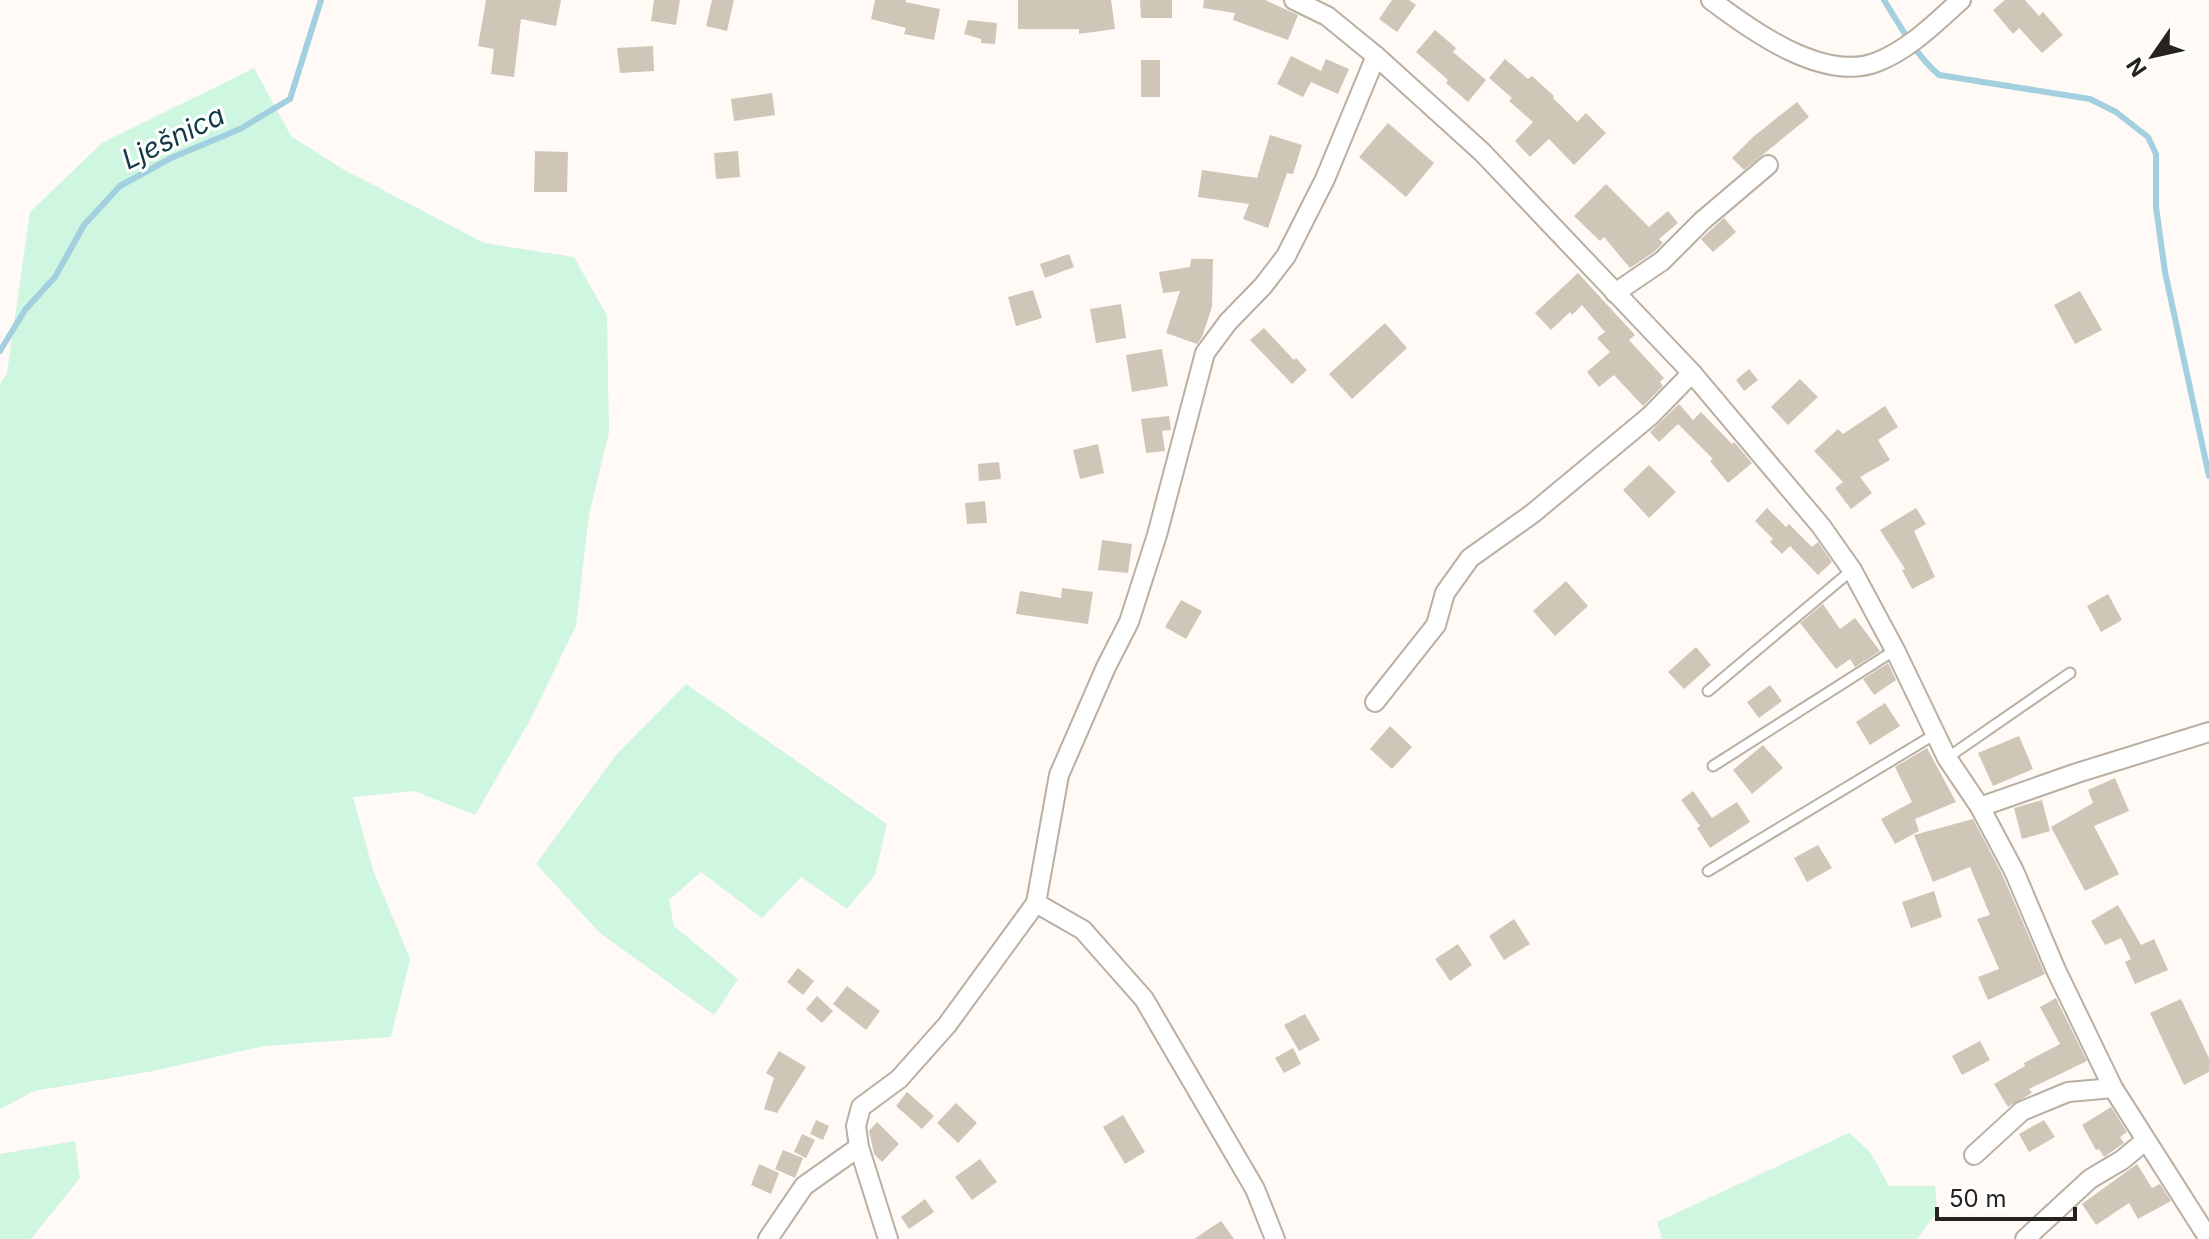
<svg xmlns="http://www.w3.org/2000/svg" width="2209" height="1239" viewBox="0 0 2209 1239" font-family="Inter,sans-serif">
<rect width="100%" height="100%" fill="#fffaf5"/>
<!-- green -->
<g fill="#cff6e1">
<polygon points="254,68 291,136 341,168 484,243 574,257 607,316 609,432 589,515 576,626 529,722 475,815 414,791 353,797 373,870 410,959 391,1037 264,1046 148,1072 34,1091 0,1109 0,384 7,373 30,212 102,143"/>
<polygon points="686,684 887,824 875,875 847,909 801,877 762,918 701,872 669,900 674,926 738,979 714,1015 600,933 536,864 616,755"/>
<polygon points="1849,1133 1870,1152 1889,1186 1935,1186 1937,1212 1917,1239 1662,1239 1657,1222"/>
<polygon points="75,1141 80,1178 31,1239 0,1239 0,1154"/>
</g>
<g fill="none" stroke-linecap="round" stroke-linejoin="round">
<!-- stream -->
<g stroke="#a2d0df" stroke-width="6">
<path d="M1884,0c16,26 32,55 55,75l151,24 26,13 32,25 8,17v53l9,65 44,204"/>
<polyline points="0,351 25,310 55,277 84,225 120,186 171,158 240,129 290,99 321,0"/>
</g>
</g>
<!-- building -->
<g fill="#d0c6b8">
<polygon points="486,0 561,0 556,26 521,19 514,77 491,74 494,49 478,46"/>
<polygon points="654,0 680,0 676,25 651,21"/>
<polygon points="712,0 734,0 727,31 706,26"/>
<polygon points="875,0 906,0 905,2 940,9 934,40 904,34 906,28 871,19"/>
<polygon points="1018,0 1111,0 1115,29 1079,34 1079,29 1018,29"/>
<polygon points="1140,0 1172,0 1172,18 1141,18"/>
<polygon points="1204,0 1265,0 1298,15 1288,40 1233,20 1235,13 1203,8"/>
<polygon points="1392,0 1409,0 1416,5 1397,32 1379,19"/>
<polygon points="2005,0 2025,0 2039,16 2043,12 2063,35 2042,53 2019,28 2013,34 1993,10"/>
<polygon points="968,20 997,23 995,44 981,43 981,39 964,34"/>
<polygon points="1435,30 1456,48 1453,52 1486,80 1468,102 1446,83 1448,80 1416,52"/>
<polygon points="653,46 654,71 620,73 617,48"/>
<polygon points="1291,56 1321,71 1326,59 1349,69 1338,94 1311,82 1303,97 1277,84"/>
<polygon points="1505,59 1528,79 1532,76 1554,96 1553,98 1577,122 1586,113 1606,133 1574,165 1549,139 1530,157 1515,141 1533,122 1509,101 1512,98 1489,78"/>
<rect x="1141" y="60" width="19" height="37"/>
<polygon points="772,93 775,115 734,121 731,99"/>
<polygon points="1797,102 1809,117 1744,170 1732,158 1753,137"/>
<polygon points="1388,123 1434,163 1406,197 1359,157"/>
<polygon points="1270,135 1302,145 1293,174 1287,173 1268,228 1243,219 1249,204 1198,197 1202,170 1257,178"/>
<polygon points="535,151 568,152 567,192 534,192"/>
<polygon points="738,151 740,177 716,179 714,153"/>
<polygon points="1606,184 1649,227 1668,211 1678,223 1659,239 1663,243 1654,252 1630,268 1604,237 1600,241 1574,216"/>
<polygon points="1724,218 1736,232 1713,252 1701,239"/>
<polygon points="1069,254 1074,267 1045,278 1040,264"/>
<polygon points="1191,259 1213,259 1212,307 1202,337 1197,344 1166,333 1180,291 1163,293 1159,272 1190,267"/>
<polygon points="1578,273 1635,335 1629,340 1664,378 1660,382 1663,386 1643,406 1614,375 1599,387 1587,372 1610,352 1597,338 1605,332 1582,305 1572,315 1570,312 1551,330 1535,313"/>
<polygon points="1033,290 1042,318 1016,326 1008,297"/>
<polygon points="2080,291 2102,330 2075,344 2054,305"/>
<polygon points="1121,304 1126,338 1096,343 1090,309"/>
<polygon points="1385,323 1407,348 1352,399 1329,374"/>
<polygon points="1264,328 1294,360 1296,358 1307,370 1292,384 1250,340"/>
<polygon points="1162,349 1168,386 1132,392 1126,355"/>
<polygon points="1749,369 1758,380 1744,391 1736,380"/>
<polygon points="1800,379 1818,397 1788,425 1771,407"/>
<polygon points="1679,404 1693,420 1701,412 1732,444 1734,442 1752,463 1728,483 1710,461 1713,459 1678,424 1659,442 1650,432"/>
<polygon points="1885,406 1898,427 1878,440 1890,460 1860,477 1872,493 1851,509 1835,488 1843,482 1814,451 1838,429 1843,434"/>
<polygon points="1169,416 1171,430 1162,431 1165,451 1146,453 1141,419"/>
<polygon points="1098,444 1104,473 1080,479 1073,450"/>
<polygon points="999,462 1001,479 979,481 978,464"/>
<polygon points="1649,465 1676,492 1649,518 1623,490"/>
<polygon points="985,501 987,523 967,524 965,503"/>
<polygon points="1767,508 1786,527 1789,524 1812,547 1818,542 1832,562 1818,575 1790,546 1782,554 1770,542 1773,539 1755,521"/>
<polygon points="1916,508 1926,524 1914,531 1935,577 1912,589 1902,570 1905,569 1880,530"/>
<polygon points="1102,540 1132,544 1128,573 1098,570"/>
<polygon points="1566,581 1588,606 1555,636 1533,611"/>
<polygon points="1062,588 1093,592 1088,624 1016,614 1020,591 1061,598"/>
<polygon points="2108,594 2122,620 2101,632 2087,606"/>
<polygon points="1181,600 1202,611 1186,639 1165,627"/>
<polygon points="1823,604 1840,629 1855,618 1880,651 1855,667 1850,659 1836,669 1800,623"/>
<polygon points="1696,647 1711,665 1684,689 1668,672"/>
<polygon points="1888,663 1896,680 1874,695 1863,679"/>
<polygon points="1770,685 1782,701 1759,718 1747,702"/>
<polygon points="1885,703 1900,726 1870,745 1856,722"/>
<polygon points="1390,726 1412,747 1392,769 1370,749"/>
<polygon points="2019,736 2033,769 1993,786 1978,753"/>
<polygon points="1763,745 1783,768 1752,794 1733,770"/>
<polygon points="1927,748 1956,802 1915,819 1919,831 1895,844 1881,819 1912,802 1895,767"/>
<polygon points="2115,778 2129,811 2094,826 2119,874 2085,891 2051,827 2093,803 2088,790"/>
<polygon points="1693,791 1712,818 1737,802 1750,822 1710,848 1697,828 1700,826 1681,800"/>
<polygon points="2042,800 2050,831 2022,839 2014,808"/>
<polygon points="1973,819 2003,876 2045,974 1988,1000 1978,977 1999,969 1977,919 1990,915 1970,867 1933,882 1914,835"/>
<polygon points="1818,845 1832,868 1807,882 1794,858"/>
<polygon points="1934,891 1942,917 1911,928 1902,902"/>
<polygon points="2118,905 2141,945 2154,939 2168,970 2135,984 2125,962 2131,959 2121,938 2105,945 2091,921"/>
<polygon points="1514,919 1530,944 1504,960 1489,936"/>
<polygon points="1458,944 1472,965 1450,981 1435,959"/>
<polygon points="798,968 814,981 803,995 787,982"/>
<polygon points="847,986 880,1011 866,1030 833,1004"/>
<polygon points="817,996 833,1011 822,1023 806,1009"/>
<polygon points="2056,998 2087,1061 2029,1089 2032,1093 2008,1107 1994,1084 2025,1066 2024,1063 2060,1044 2040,1007"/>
<polygon points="2181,999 2209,1058 2209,1072 2184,1085 2150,1013"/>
<polygon points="1305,1014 1320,1040 1299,1051 1284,1025"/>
<polygon points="1980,1041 1990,1060 1962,1075 1952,1056"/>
<polygon points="1293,1048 1301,1064 1284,1073 1275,1058"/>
<polygon points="779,1051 806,1067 777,1113 764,1109 774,1078 766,1073"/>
<polygon points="907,1092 934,1116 922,1129 896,1106"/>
<polygon points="956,1103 977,1123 958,1143 937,1123"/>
<polygon points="2111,1107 2127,1132 2120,1137 2124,1143 2104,1157 2099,1149 2096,1150 2082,1125"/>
<polygon points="1123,1115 1145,1152 1125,1164 1103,1127"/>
<polygon points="816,1120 829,1126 823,1140 810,1134"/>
<polygon points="2044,1120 2055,1137 2029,1152 2019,1134"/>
<polygon points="877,1122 899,1144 882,1162 874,1154 869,1131"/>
<polygon points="802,1134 815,1140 806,1158 794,1152"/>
<polygon points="783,1150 803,1158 795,1178 775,1169"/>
<polygon points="980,1159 997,1182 972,1200 955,1177"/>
<polygon points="759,1164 779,1173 771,1194 751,1185"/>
<polygon points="2137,1164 2152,1188 2160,1184 2171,1201 2138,1219 2129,1203 2096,1225 2082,1204"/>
<polygon points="925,1199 934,1212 909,1229 901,1217"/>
<polygon points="1221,1221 1234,1239 1194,1239"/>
</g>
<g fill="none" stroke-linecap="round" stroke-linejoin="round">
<defs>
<g id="service">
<polyline points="1708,691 1852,570"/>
<polyline points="1947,758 2070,673"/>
<polyline points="1713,766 1895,650"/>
<polyline points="1708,871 1937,733"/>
</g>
<g id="minor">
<polyline points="1294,0 1327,16 1376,56 1482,152 1692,373 1821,526 1852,570 1895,650 1947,758 1980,807 2014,871 2056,970 2113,1088 2209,1239"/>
<path d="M1711,0c41,31 113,83 166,62 33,-13 58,-39 84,-62"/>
<polyline points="1615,293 1662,261 1702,221 1768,165"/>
<polyline points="1375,702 1436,625 1445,593 1470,558 1532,514 1650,416 1692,373"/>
<polyline points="1980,807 2077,773 2209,732"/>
<polyline points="1036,903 1083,930 1144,999 1255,1189 1275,1239"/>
<polyline points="1974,1155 2022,1111 2068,1092 2113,1088"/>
<polyline points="768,1239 804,1186 859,1147"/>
<polyline points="888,1239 859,1147 856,1126 861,1107 899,1079 947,1025 1036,903 1059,775 1106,667 1129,622 1157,535 1205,353 1228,322 1263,286 1286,256 1325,179 1376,56"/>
<polyline points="2025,1239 2090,1179 2122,1160 2145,1141"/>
</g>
</defs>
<!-- service casing -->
<use href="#service" stroke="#b9afa2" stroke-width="13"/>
<!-- minor casing -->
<use href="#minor" stroke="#b9afa2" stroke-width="22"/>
<!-- service -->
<use href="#service" stroke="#fff" stroke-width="9"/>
<!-- minor -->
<use href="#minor" stroke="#fff" stroke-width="18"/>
</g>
<g text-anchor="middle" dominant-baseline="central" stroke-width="6" stroke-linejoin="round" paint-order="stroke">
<!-- water labels -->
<g font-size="28" font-style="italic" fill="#103a45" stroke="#fff">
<text transform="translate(173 137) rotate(-26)">Lješnica</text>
</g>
</g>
<!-- north arrow -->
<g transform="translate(2153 56) rotate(236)" stroke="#ffffff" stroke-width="6" paint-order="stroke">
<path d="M0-6L14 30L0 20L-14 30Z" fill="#26221d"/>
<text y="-12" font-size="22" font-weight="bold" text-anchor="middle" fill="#26221d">N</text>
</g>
<!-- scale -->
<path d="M1937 1207v12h138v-12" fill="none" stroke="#26221d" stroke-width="4"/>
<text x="1949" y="1207" font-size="24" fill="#26221d" stroke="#ffffff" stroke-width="6" paint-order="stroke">50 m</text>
</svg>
